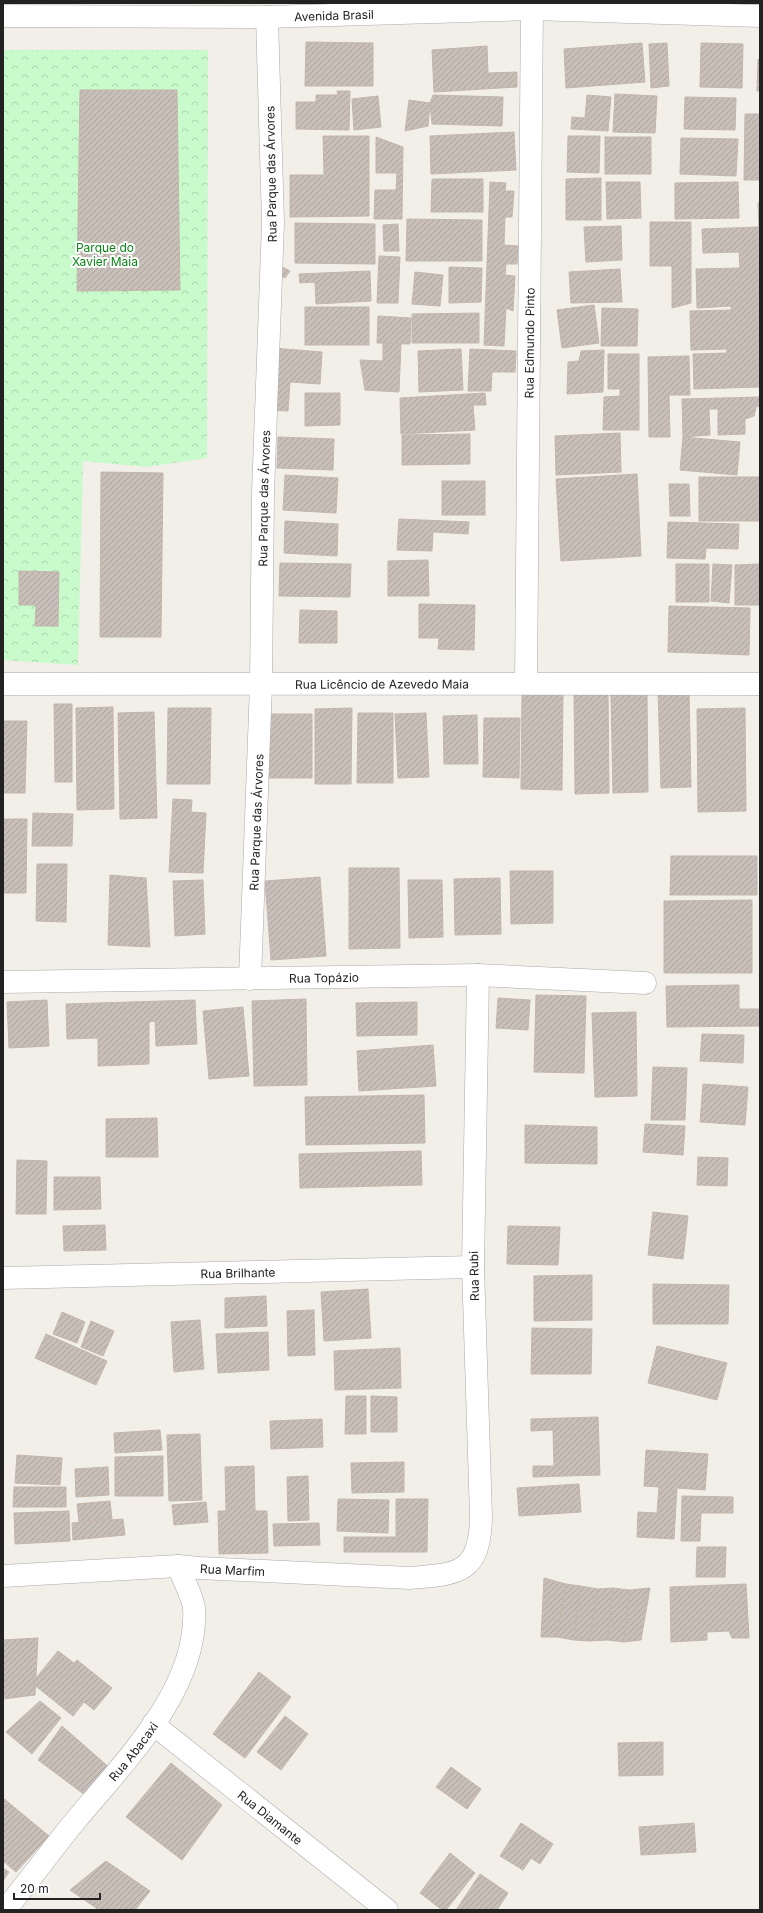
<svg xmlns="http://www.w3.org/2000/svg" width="763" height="1913" viewBox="0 0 763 1913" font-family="Inter,sans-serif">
<defs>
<pattern id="park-crowns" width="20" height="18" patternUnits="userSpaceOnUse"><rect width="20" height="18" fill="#c8facc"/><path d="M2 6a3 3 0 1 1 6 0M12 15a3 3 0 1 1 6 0" fill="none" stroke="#acd6af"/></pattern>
<pattern id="building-hatch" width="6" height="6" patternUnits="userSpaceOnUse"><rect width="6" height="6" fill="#c7bfb8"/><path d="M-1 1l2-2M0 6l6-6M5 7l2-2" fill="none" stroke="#aba49e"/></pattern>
</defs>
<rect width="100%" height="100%" fill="#f2efe9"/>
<!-- park -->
<polygon fill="url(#park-crowns)" points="3,50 208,50 207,458 146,467 83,461 78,665 3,660"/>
<!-- building -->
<g fill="url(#building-hatch)" stroke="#c4b6ab">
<polygon points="306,42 373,43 373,86 305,86"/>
<polygon points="642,43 645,82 566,88 564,49"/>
<polygon points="667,43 669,86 651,88 649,44"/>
<polygon points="701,43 743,44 742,88 700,87"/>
<polygon points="487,46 488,73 517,72 517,87 434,92 432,50"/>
<polygon points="758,59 760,59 760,91 757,91"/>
<polygon points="80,90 177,90 180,290 77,291"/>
<polygon points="337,91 350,91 349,130 296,129 296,102 316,102 316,95 338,95"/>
<polygon points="615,94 657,96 655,133 613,132"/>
<polygon points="433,95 503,97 502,126 432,124 430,103"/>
<polygon points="587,95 611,97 608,131 571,129 572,117 585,118"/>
<polygon points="378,96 381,127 354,130 352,99"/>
<polygon points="685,97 736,98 735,130 684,129"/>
<polygon points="409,100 430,103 428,126 405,131"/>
<polygon points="745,114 760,114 760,180 744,180"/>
<polygon points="514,132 516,170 431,174 430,136"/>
<polygon points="323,136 369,136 369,216 290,217 290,175 324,175"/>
<polygon points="568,136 600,136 599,173 567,172"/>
<polygon points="376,137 403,147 402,219 374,219 375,190 396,190 397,173 376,173"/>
<rect x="605" y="137" width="46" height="37"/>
<polygon points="681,138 738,139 736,176 680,174"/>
<polygon points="601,178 601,220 566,220 566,179"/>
<polygon points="432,179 483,179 483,212 431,212"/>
<polygon points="490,182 506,183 505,191 514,191 512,217 505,217 504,245 518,246 517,264 506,264 505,275 515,276 513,311 506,308 504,346 484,345"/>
<polygon points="606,182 640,182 641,218 607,219"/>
<polygon points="738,182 739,218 675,219 675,183"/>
<polygon points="760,202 760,387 694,389 693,354 727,353 727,349 691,350 690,311 731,310 731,306 697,308 696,269 740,268 739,252 703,253 702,229 759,227 758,203"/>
<polygon points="407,219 482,220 482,261 406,261"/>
<polygon points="650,222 691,222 691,303 672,308 672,266 650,266"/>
<polygon points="295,223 375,224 375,264 295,263"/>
<polygon points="398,224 399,251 384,251 383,225"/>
<polygon points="621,226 622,260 586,262 584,227"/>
<polygon points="379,256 400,257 398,303 377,303"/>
<polygon points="282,267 290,271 285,278 278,274"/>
<polygon points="449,267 482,268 481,302 449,303"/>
<polygon points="620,269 622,302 571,303 569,272"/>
<polygon points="370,271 371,301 316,304 315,282 300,283 299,274"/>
<polygon points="415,272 443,275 440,306 412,304"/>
<polygon points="594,305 599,343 562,348 557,310"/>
<rect x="305" y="307" width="64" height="38"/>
<polygon points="602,308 638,309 637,346 601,346"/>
<polygon points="479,313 479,343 412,343 412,314"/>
<polygon points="378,316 411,318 410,344 377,343"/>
<polygon points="383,343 401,344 399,392 365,390 360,360 383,361"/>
<polygon points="272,348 322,352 320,384 290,382 288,411 268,410"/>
<polygon points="461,349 463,390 419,392 418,351"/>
<polygon points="470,349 516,351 515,372 492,372 491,391 468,391"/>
<polygon points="604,350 603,392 567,394 568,362 579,361 581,351"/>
<polygon points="608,354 639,354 639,430 603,430 604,397 620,396 620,389 608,389"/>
<polygon points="689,356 690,395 669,395 670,437 649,437 648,357"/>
<polygon points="305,393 340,393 340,425 305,426"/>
<polygon points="485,393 486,405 473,405 475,430 401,434 400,398"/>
<polygon points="760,397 760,406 756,407 754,416 745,419 745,434 718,435 718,409 709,409 710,435 683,437 682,399"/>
<polygon points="620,433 621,472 556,475 555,436"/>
<polygon points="470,434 470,464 402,465 402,435"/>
<polygon points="278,437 334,439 333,470 277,468"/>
<polygon points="683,437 740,442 737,475 680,470"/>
<polygon points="101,472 163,473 161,637 100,637"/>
<polygon points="637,474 641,556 561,561 556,479"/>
<polygon points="285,475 338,478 336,513 283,510"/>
<rect x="699" y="477" width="61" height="44"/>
<rect x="442" y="481" width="43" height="34"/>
<polygon points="669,484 689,484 690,516 670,516"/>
<polygon points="399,519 469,522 468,534 433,532 432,551 397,550"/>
<polygon points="285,521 338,524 337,556 284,553"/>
<polygon points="668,522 739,524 738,549 706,548 705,559 667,558"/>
<polygon points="428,560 429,596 388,596 388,561"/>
<polygon points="280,563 351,564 350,597 279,596"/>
<rect x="676" y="564" width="33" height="38"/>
<polygon points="713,564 732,565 729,603 711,601"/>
<polygon points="759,564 759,605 735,605 735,565"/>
<polygon points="19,571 59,572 58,626 35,626 36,605 19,605"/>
<polygon points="419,604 475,605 474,650 438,649 439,638 419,638"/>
<polygon points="669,606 750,608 749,655 668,652"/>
<polygon points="300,610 337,611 337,643 299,643"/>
<polygon points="689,690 691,787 661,788 658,691"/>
<polygon points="608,692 609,793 575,794 574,693"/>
<polygon points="522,693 563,693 562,790 521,789"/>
<polygon points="611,695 647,695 648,792 613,793"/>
<polygon points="54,704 72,704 72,782 55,782"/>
<polygon points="113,707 114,809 77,810 76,708"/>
<polygon points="168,708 211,708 210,784 167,784"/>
<polygon points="352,708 351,784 315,784 315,709"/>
<polygon points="745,708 746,811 698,812 697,709"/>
<polygon points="154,712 157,818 120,819 118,713"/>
<polygon points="358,713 393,713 393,783 357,783"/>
<polygon points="426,713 429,777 398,778 395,714"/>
<polygon points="265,714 312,714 312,778 264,778"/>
<polygon points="477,715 478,764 444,764 443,716"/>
<polygon points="484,718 520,718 519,778 483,777"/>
<polygon points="3,721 27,721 25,793 3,793"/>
<polygon points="173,799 192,800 191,812 206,813 203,873 169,872"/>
<polygon points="33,813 73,814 72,846 32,846"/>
<polygon points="3,819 27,819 26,893 3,893"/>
<polygon points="671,856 757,856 757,895 670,895"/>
<polygon points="37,864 67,864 66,922 36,921"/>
<polygon points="349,868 399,868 400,948 349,949"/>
<polygon points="510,871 553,871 553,923 511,924"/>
<polygon points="110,875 146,878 150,947 108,945"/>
<polygon points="320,877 326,956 271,960 265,881"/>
<polygon points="500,878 501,934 455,935 454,879"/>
<polygon points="203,880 205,934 175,936 173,881"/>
<polygon points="408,880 442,880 443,937 409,938"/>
<polygon points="752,900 752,973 664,973 664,901"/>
<polygon points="739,985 739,1009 760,1009 760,1026 667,1027 666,986"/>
<polygon points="536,995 586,996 584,1073 534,1072"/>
<polygon points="498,998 530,1000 528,1030 496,1028"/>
<polygon points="306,999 307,1085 254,1086 252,1001"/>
<polygon points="47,1000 49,1046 9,1048 7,1002"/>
<polygon points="195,1000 197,1044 156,1046 155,1021 149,1022 149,1064 98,1066 98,1038 67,1039 66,1004"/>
<polygon points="417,1002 417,1035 357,1036 356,1003"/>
<polygon points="243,1007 249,1076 209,1079 203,1011"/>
<polygon points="636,1012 637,1096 595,1097 592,1013"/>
<polygon points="702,1034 744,1035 743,1063 700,1061"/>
<polygon points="433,1045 436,1086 359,1091 357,1051"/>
<polygon points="653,1067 687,1068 685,1120 651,1120"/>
<polygon points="703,1084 748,1087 745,1125 700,1122"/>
<polygon points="424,1095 425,1143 306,1145 305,1097"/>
<polygon points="157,1118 158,1157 106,1157 106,1119"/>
<polygon points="645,1124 685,1126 683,1155 643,1152"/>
<polygon points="525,1125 597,1127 597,1164 525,1163"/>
<polygon points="421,1151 422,1185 300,1188 299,1154"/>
<polygon points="698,1157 728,1158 727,1186 697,1185"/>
<polygon points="17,1160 47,1161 46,1214 16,1214"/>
<polygon points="54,1177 100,1177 101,1209 54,1210"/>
<polygon points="653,1212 688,1216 683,1259 648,1255"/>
<polygon points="105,1225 106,1250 64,1251 63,1226"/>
<polygon points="508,1226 560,1227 558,1265 507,1264"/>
<polygon points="592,1275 592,1320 534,1321 534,1276"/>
<polygon points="653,1284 729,1285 728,1324 653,1324"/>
<polygon points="368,1289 371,1338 324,1341 321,1292"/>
<polygon points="266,1296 267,1326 225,1328 225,1298"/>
<polygon points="314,1310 315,1355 288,1356 287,1311"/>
<polygon points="62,1312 85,1322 77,1343 53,1334"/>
<polygon points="200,1320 204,1369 174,1372 171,1322"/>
<polygon points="91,1321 114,1331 103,1356 81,1347"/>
<polygon points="532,1328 592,1329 591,1374 531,1374"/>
<polygon points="268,1332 269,1370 218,1373 216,1334"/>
<polygon points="46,1334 107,1361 96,1385 35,1358"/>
<polygon points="657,1346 727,1363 717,1400 648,1383"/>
<polygon points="400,1348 401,1388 335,1390 334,1351"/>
<polygon points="346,1396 366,1396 366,1434 345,1434"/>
<polygon points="371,1396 397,1397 397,1432 371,1432"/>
<polygon points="598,1417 600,1475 533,1477 533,1466 554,1466 553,1430 531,1431 531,1419"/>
<polygon points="322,1419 323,1447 271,1449 270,1421"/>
<polygon points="160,1430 162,1450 115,1453 114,1433"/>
<polygon points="200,1434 202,1500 169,1501 167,1435"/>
<polygon points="646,1450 708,1454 705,1490 677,1488 674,1539 637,1537 638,1512 657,1513 659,1487 644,1486"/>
<polygon points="17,1455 62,1458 60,1485 15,1483"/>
<polygon points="163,1456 163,1496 115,1496 115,1457"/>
<polygon points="404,1462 404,1492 352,1493 351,1463"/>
<polygon points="254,1466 255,1511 267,1511 268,1553 219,1554 218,1511 226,1511 225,1467"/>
<polygon points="108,1467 109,1495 76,1497 75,1469"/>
<polygon points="308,1476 309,1520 288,1521 287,1477"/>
<polygon points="579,1484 581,1512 519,1516 517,1488"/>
<polygon points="14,1487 66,1487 66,1507 13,1507"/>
<polygon points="682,1496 733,1497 733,1513 701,1513 700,1541 681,1541"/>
<polygon points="338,1499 389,1500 388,1533 337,1531"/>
<polygon points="396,1499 428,1499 427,1552 344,1552 344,1537 396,1537"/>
<polygon points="110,1501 112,1519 79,1522 77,1504"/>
<polygon points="206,1502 208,1522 174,1525 172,1505"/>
<polygon points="69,1511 70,1541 15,1544 14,1513"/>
<polygon points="123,1519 125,1535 73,1540 72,1523"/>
<polygon points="319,1523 320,1545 274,1546 273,1524"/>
<polygon points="697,1547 726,1547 725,1577 696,1577"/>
<polygon points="544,1578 566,1584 557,1637 541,1637"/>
<polygon points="566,1584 580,1586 574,1640 557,1637"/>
<polygon points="746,1584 749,1638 732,1638 729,1631 707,1632 707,1640 671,1642 670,1587"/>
<polygon points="580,1586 598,1589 589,1641 574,1640"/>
<polygon points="612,1588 630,1590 624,1642 608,1640"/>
<polygon points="612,1588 608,1640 589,1641 598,1589"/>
<polygon points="650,1588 641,1640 624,1642 630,1590"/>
<polygon points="38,1638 35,1695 3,1699 3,1640"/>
<polygon points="58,1651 74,1663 77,1660 112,1688 94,1710 84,1702 73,1716 32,1683"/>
<polygon points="259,1672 291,1697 245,1758 213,1734"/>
<polygon points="40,1701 61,1718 32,1754 6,1732"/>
<polygon points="285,1716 308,1734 281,1770 257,1752"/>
<polygon points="62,1726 111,1769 89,1798 38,1760"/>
<polygon points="663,1742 663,1775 619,1776 618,1743"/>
<polygon points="171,1763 222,1805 182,1860 126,1817"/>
<polygon points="451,1767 481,1789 467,1809 436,1787"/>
<polygon points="3,1798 49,1836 16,1872 3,1861"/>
<polygon points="521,1823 553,1844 540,1864 531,1858 523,1870 500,1856"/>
<polygon points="694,1823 696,1852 641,1855 639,1827"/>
<polygon points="450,1853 475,1873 446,1910 442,1910 420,1893"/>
<polygon points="106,1861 150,1891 135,1910 99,1910 70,1890"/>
<polygon points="3,1868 9,1872 3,1881"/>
<polygon points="480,1874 508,1893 497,1910 456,1910"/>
</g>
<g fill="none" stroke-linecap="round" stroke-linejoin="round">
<defs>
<g id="minor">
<path id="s1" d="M526,683l6,-680"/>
<path id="s2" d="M3,684c252,1 505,-2 757,0"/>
<path id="s3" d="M250,979l11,-294 2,-192 10,-270 -6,-206"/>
<path id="s4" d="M3,982l475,-7 167,8"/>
<path id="s5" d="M3,1278l470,-11"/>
<path id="s6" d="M3,1576l175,-10 21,2 211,10c48,-4 70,-4 71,-61l-8,-250 5,-292"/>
<path id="s7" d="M153,1724l234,186"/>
<path id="s8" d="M5,1910c25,-30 47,-61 71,-90 48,-58 123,-131 118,-212 -1,-11 -12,-31 -16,-42"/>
</g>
<g id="tertiary">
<path id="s9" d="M3,16l264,1 265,-8 228,7"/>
</g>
</defs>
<!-- minor casing -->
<use href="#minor" stroke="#a9a9a9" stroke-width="23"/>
<!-- tertiary casing -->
<use href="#tertiary" stroke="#a9a9a9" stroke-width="23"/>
<!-- minor -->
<use href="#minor" stroke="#fff" stroke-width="22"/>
<!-- tertiary -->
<use href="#tertiary" stroke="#fff" stroke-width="22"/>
</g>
<g text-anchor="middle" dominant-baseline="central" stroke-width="4" stroke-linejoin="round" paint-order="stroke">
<!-- street labels -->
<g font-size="12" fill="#222" stroke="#fff">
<text stroke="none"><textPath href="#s9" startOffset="331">Avenida Brasil</textPath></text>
<text transform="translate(271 174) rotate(-91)">Rua Parque das Árvores</text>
<text stroke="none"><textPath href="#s1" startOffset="340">Rua Edmundo Pinto</textPath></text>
<text stroke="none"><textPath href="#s3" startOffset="481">Rua Parque das Árvores</textPath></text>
<text stroke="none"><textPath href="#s2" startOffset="379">Rua Licêncio de Azevedo Maia</textPath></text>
<text stroke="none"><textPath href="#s3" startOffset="157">Rua Parque das Árvores</textPath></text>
<text stroke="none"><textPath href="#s4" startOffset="321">Rua Topázio</textPath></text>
<text stroke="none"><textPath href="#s5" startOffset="235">Rua Brilhante</textPath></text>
<text transform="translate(474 1276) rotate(-91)">Rua Rubi</text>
<text stroke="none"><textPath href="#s6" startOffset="230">Rua Marfim</textPath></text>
<text stroke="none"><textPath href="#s8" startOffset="204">Rua Abacaxi</textPath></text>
<text stroke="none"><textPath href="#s7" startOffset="150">Rua Diamante</textPath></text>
</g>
<!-- park labels -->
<g font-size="12" fill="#0c8416" stroke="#fff">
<text x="105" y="247">Parque do<tspan x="105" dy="14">Xavier Maia</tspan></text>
</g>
</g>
<!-- border -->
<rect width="763" height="1913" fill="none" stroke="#222222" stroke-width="8"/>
<!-- scale -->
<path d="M14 1893v6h86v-6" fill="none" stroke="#222222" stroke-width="2"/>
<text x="20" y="1893" font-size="12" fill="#222222" stroke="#ffffff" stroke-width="3" paint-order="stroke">20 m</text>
</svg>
